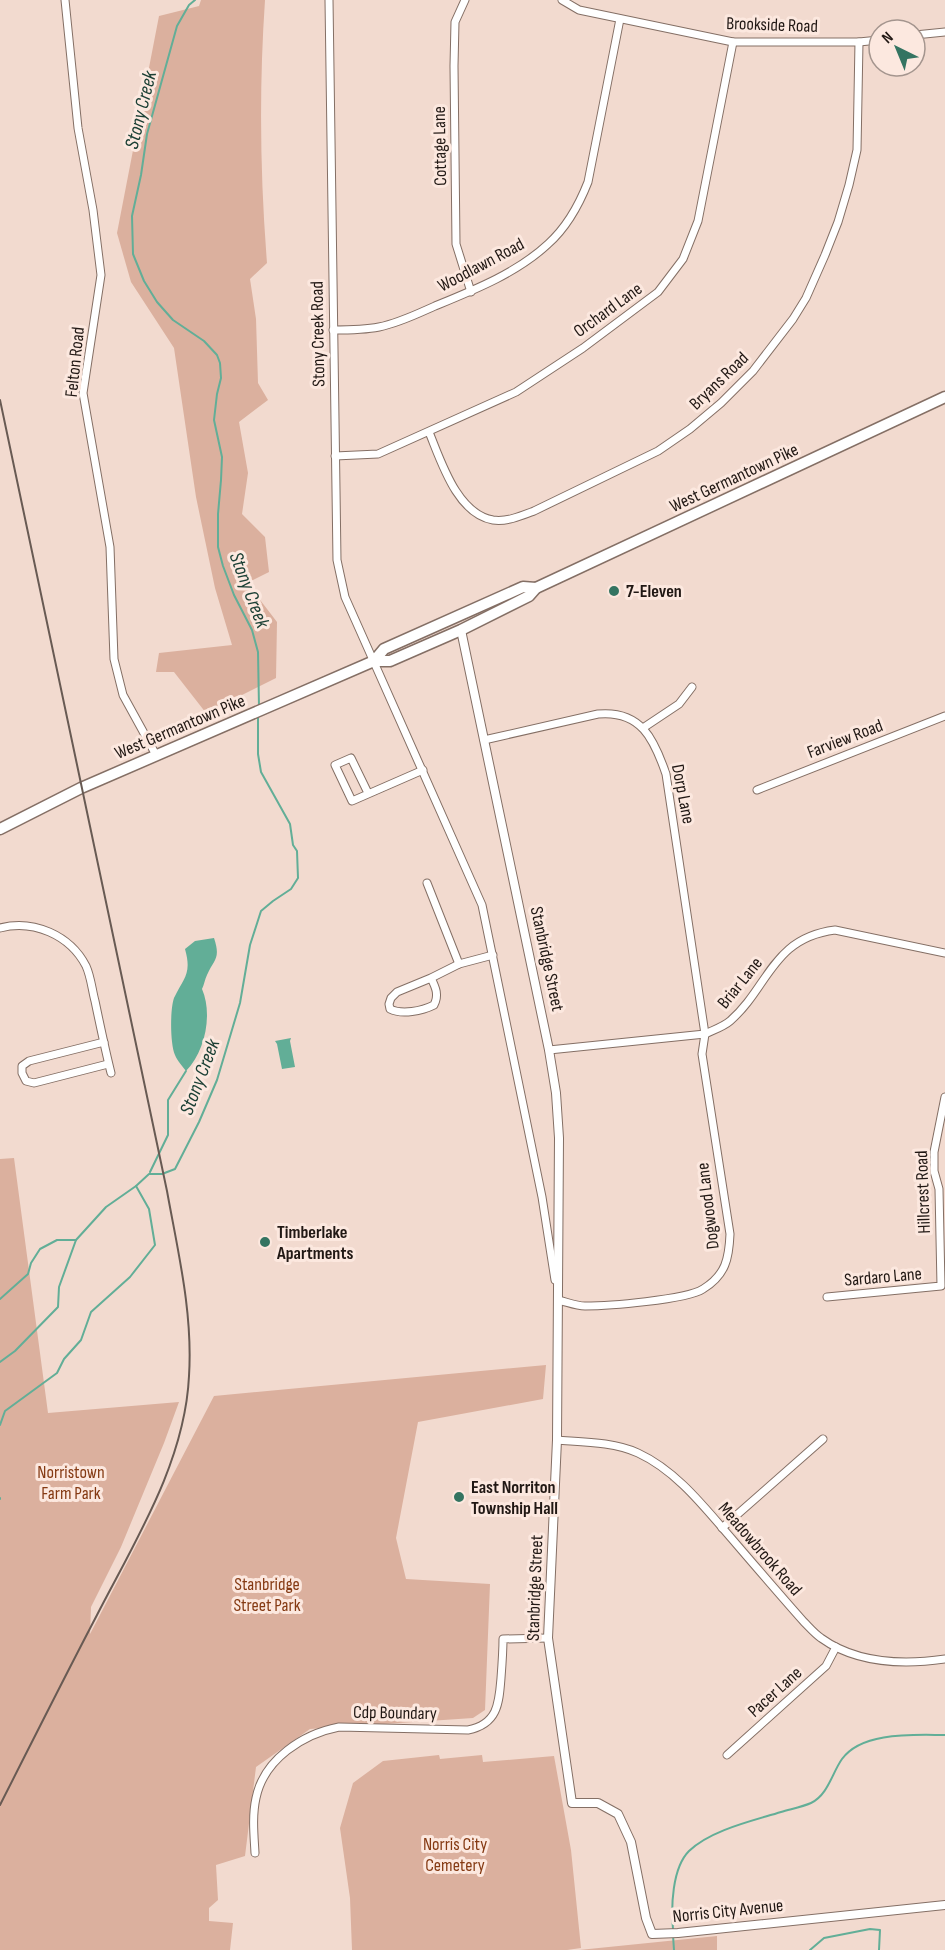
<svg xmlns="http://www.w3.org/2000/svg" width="945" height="1950" viewBox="0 0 945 1950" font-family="'Sofia Sans Condensed',sans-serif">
<rect width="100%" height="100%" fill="#f2dacf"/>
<!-- green -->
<g fill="#dbb09e">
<path d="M201,0h64c-6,88 -5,175 2,263l-17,16 6,40 2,64 10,17 -29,22 9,51 -6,41 23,23 4,35 -22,11 30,39 -1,56 -70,35 -32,-41h-18l3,-19 73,-8 -17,-57 -19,-91 -22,-149 -43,-66 -14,-49 42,-217 40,-10z"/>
<polygon points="14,1158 48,1413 179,1402 164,1443 121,1547 91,1607 90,1634 214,1396 546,1365 543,1399 418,1422 396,1538 406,1579 490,1584 485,1710 473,1718 310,1729 256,1767 245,1856 216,1865 218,1900 209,1908 209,1921 233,1923 230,1950 0,1950 0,1159"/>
<polygon points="439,1755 440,1759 482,1755 483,1762 554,1756 571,1850 581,1948 567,1950 352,1950 350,1898 340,1828 353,1783 383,1761"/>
<polygon points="717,1936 717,1950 579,1950"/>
</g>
<!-- water -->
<g fill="#62ae97">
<path d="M214,938c7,21 0,21 -7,37 -2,4 -3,10 -5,14 11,25 3,63 -16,82 -4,-5 -9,-11 -11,-16 -5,-11 -5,-46 -1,-57 10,-21 18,-24 11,-49l10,-8z"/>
<polygon points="291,1038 290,1041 295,1067 282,1069 277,1044 275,1041"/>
</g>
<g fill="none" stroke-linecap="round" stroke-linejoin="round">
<!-- stream -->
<g stroke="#62ae97" stroke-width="2">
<polyline points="195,0 189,5 177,26 147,134 141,175 132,216 133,254 144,281 157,302 173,320 204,341 217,355 220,363 221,378 217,394 214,420 222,457 221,480 218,514 218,547 223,566 234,595 252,630 258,652 259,707"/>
<polyline points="150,1172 168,1135 168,1100 186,1071"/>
<polyline points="0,1299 28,1274 31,1263 40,1249 57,1240 76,1240 106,1207 136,1186 149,1174 162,1174 175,1169 199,1122 217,1080 240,1003 250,945 261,911 273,901 291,889 298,878 297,851 293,845 290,824 261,772 258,754 258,716"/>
<polyline points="0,1362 15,1351 58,1307 59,1287 76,1240"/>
<polyline points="0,1425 5,1411 57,1373 64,1359 81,1340 91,1312 130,1277 155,1245 149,1209 136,1186"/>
<polyline points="0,1498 0,1499"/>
<path d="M673,1929c-2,-22 -1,-61 16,-78 22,-21 63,-30 92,-39 10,-3 21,-5 30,-9 17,-8 21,-30 31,-44 20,-28 73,-24 103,-24"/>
<polyline points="673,1935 674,1950"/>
<polyline points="810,1950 824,1938 870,1929 880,1930 879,1950"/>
</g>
<defs>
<g id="minor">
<polyline points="65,0 78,128 93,210 101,275 83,393 110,547 114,659 123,695 156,755"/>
<polyline points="329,0 337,560 345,597 482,905 542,1197 555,1280"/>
<polyline points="465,0 455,22 454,66 456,244 471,292"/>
<polyline points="562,0 579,10 733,42 859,42 879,40"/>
<polyline points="915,35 945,32"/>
<path d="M333,330c15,0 31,0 46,-3 20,-4 38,-13 56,-21 39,-16 82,-33 113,-62 19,-17 31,-39 40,-62l32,-163"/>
<path d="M429,432c12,29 28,82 64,88 14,2 28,-4 41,-9l124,-60 32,-22 31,-26 32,-32 40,-52 13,-21 19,-43 13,-33 11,-37 8,-35 2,-108"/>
<polyline points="335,456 378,454 516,392 583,348 658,292 683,259 698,221 733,42"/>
<polyline points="643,728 679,704 692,687"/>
<path d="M484,740l114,-26c43,-4 56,25 68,60l39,260 -3,20 28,180c-1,24 -4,41 -27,55 -17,11 -96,17 -118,17 -9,0 -18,-4 -27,-6v-3"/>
<polyline points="757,790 945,716"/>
<polyline points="368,793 351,758 335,765 352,801 423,770"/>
<polyline points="427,883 459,964"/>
<path d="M0,928c33,-9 70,7 86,38 5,11 6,24 9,35 5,24 10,48 16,72"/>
<path d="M431,978c5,10 8,17 3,27 -12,6 -32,10 -44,4l-1,-5 2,-6 6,-6 34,-14 28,-14 34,-9"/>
<polyline points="104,1042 29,1061 22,1066 22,1073 26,1081 34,1083 108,1064"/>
<path d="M549,1050l156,-16c8,-4 18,-7 25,-13 39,-34 42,-83 105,-91l110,23"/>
<polyline points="827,1297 941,1286 939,1189 934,1171 934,1152 945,1097"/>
<path d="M557,1440c26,2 57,2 81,13 39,18 67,55 94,86 24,28 48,56 72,83 5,5 11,12 17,16 36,26 82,27 124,21"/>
<polyline points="722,1528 823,1439"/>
<polyline points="727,1755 826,1666 836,1647"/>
<path d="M255,1853c-1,-18 -3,-37 1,-55 8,-39 47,-64 83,-71l129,3c30,-6 31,-27 33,-52 1,-13 2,-26 2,-39l45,-1"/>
</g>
<polyline id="tertiary" points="461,630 549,1050 556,1093 559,1138 557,1440 548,1638 572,1803 598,1803 618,1814 631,1842 646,1918 652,1934 678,1933 945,1905"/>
<g id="primary">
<polyline points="374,661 390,661 461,630 529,596 536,588 945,397"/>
<polyline points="0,829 81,788 374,661 384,649 523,587 536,588"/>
</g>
</defs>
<!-- minor casing -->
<use href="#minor" stroke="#846f65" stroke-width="9"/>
<!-- tertiary casing -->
<use href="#tertiary" stroke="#846f65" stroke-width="10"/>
<!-- primary casing -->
<use href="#primary" stroke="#846f65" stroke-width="13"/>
<!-- minor -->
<use href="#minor" stroke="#fff" stroke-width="7"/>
<!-- tertiary -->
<use href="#tertiary" stroke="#fff" stroke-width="8"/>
<!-- primary -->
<use href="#primary" stroke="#fff" stroke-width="10"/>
<!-- rail -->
<path stroke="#685a53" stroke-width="2" d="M0,400l167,791c11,61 26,122 22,185 -4,86 -54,165 -92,239 -33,63 -65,127 -97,190"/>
</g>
<!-- markers -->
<g fill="#347461" stroke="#fce8df" stroke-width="2">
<circle cx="614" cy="591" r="6"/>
<circle cx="265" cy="1242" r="6"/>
<circle cx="459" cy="1497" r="6"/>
</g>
<g text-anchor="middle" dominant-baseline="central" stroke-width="6" stroke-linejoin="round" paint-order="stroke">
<!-- street labels -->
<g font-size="18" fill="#211814" stroke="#fce8df">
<text transform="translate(772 25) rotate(2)">Brookside Road</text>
<text transform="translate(440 146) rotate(-91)">Cottage Lane</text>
<text transform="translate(481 265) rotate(-28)">Woodlawn Road</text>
<text transform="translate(608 310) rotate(-36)">Orchard Lane</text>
<text transform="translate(318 334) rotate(-91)">Stony Creek Road</text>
<text transform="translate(75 362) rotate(-84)">Felton Road</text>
<text transform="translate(719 381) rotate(-44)">Bryans Road</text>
<text transform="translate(734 478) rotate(-25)">West Germantown Pike</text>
<text transform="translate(180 727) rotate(-23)">West Germantown Pike</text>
<text transform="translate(845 739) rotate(-21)">Farview Road</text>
<text transform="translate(683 794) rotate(79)">Dorp Lane</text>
<text transform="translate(547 959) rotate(78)">Stanbridge Street</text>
<text transform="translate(740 983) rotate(-51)">Briar Lane</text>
<text transform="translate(923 1192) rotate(-92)">Hillcrest Road</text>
<text transform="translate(708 1206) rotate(-97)">Dogwood Lane</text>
<text transform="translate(883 1277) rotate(-5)">Sardaro Lane</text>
<text transform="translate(760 1549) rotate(49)">Meadowbrook Road</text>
<text transform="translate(535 1588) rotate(-88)">Stanbridge Street</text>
<text transform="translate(775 1692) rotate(-42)">Pacer Lane</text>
<text transform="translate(395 1713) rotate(1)">Cdp Boundary</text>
<text transform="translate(728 1911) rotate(-6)">Norris City Avenue</text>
</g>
<!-- poi labels -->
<g font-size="18" font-weight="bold" fill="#211814" stroke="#fce8df" text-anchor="start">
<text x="626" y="591">7-Eleven</text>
<text x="277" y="1232">Timberlake<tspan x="277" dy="21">Apartments</tspan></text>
<text x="471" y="1487">East Norriton<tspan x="471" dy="21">Township Hall</tspan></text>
</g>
<!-- park labels -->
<g font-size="18" fill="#853a13" stroke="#fce8df">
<text x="71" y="1472">Norristown<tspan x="71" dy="21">Farm Park</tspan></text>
<text x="267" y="1584">Stanbridge<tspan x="267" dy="21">Street Park</tspan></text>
<text x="455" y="1844">Norris City<tspan x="455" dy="21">Cemetery</tspan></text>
</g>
<!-- water labels -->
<g font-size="20" font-style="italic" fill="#1c4035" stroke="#fce8df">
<text transform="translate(141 110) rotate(-76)">Stony Creek</text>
<text transform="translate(249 590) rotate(69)">Stony Creek</text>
<text transform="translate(200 1077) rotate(-69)">Stony Creek</text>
</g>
</g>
<!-- north arrow -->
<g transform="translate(897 48) rotate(317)"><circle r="28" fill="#fce8df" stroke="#a4958e" stroke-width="1.5"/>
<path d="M0-4.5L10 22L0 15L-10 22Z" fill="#347461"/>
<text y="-9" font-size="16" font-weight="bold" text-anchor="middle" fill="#211814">N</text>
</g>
</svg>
